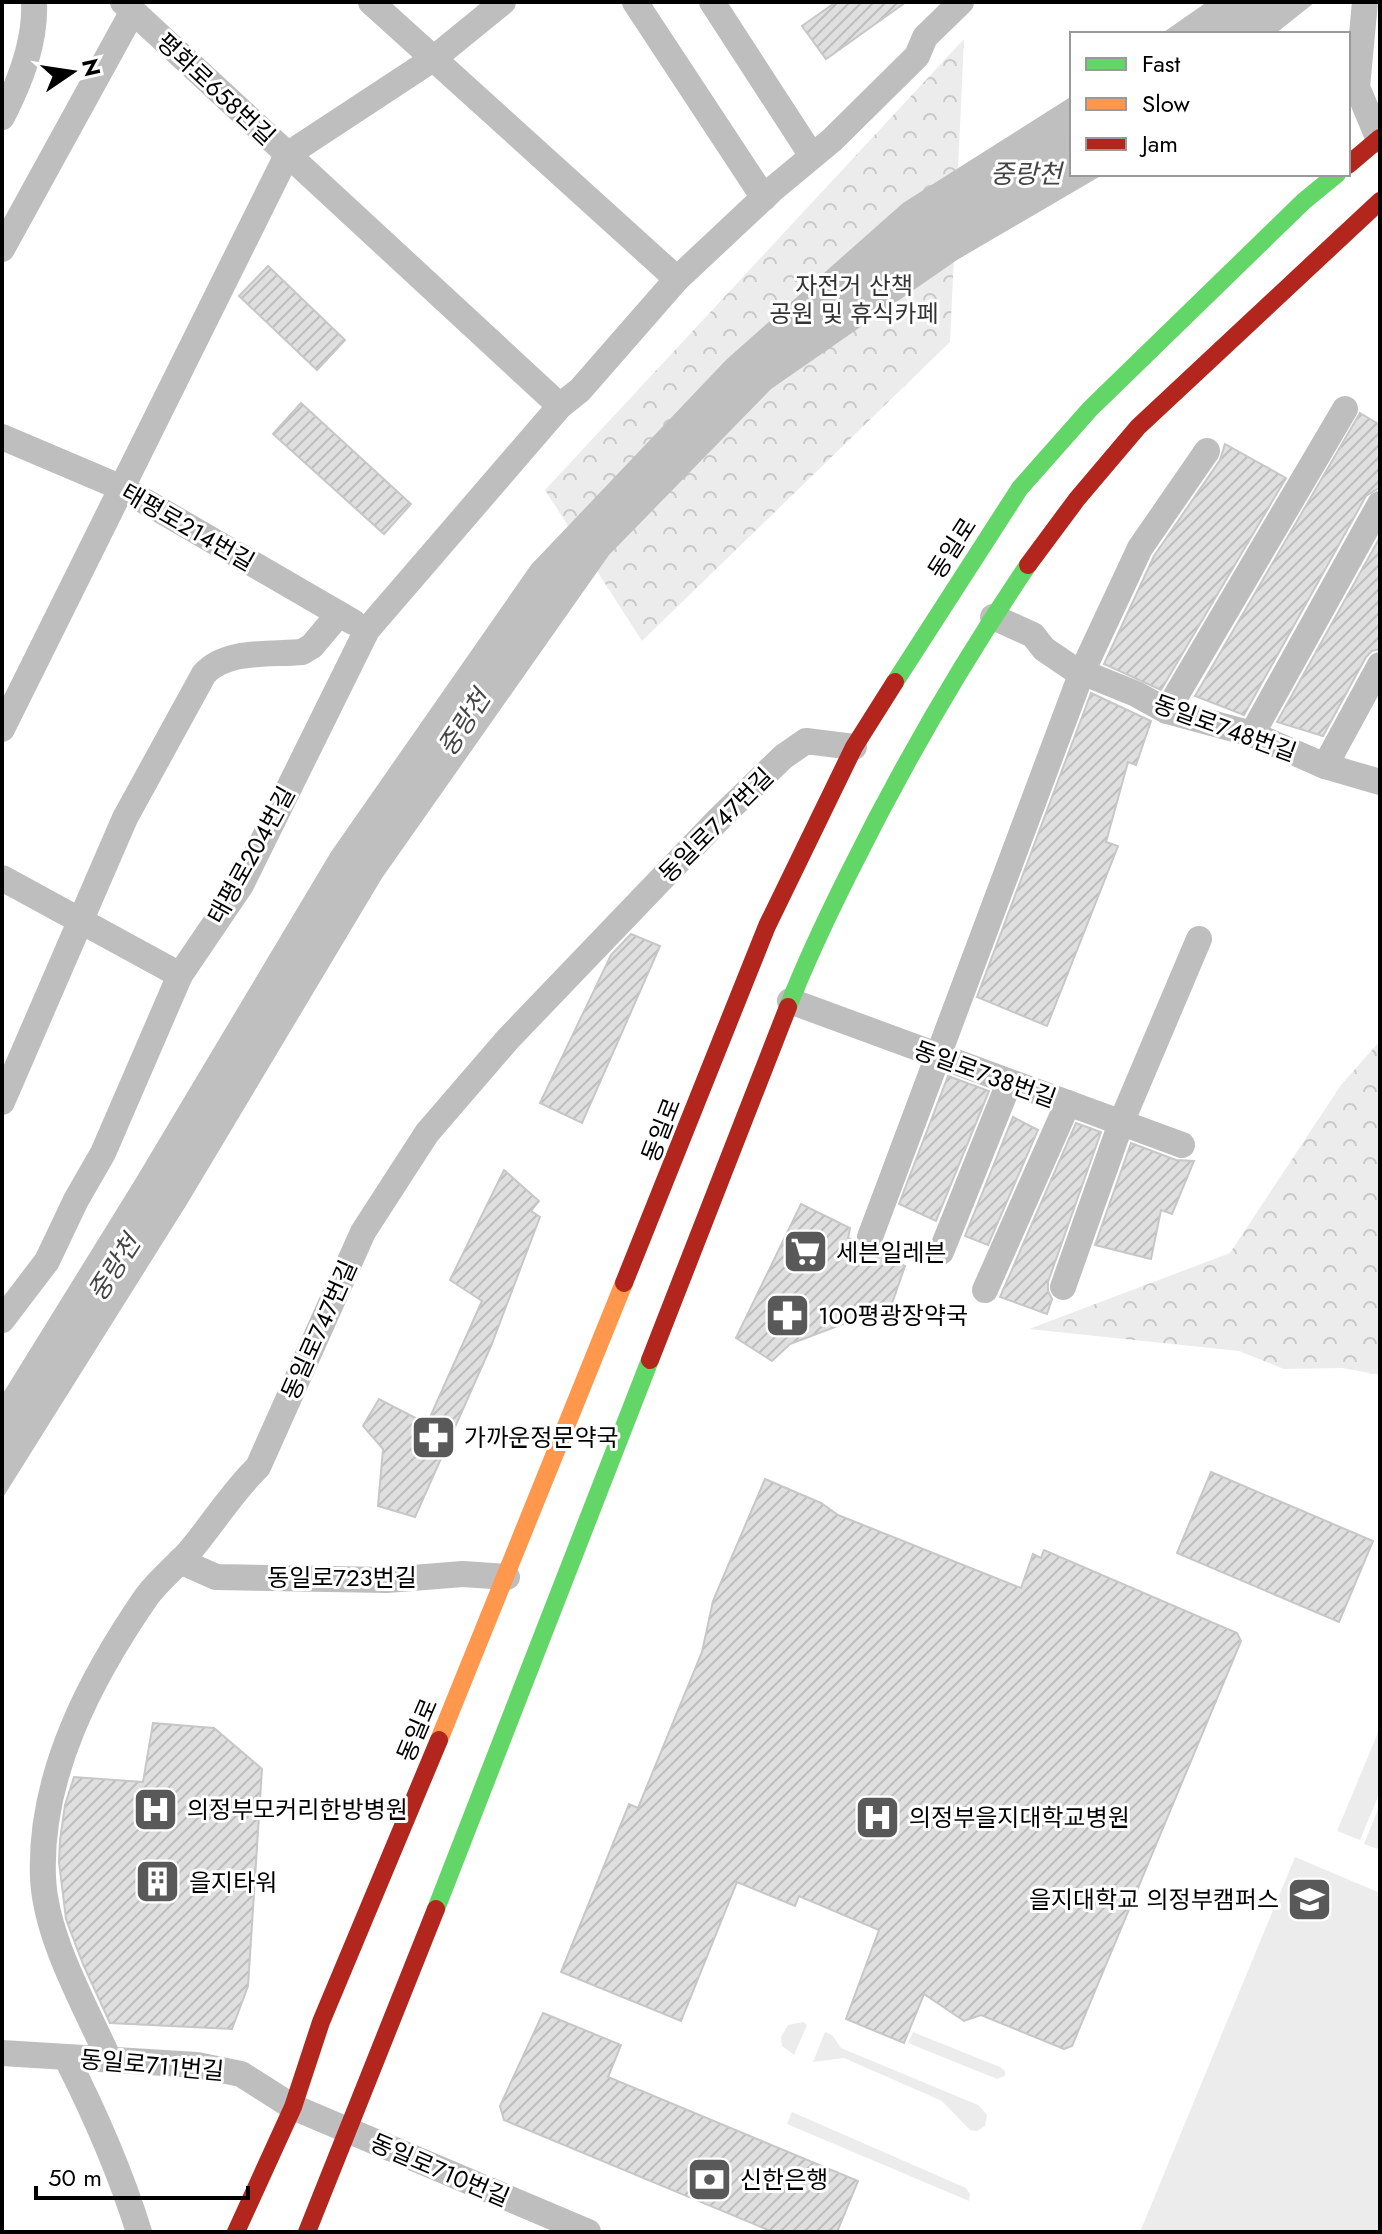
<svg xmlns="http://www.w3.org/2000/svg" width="1382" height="2234" viewBox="0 0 1382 2234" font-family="Jost,'Noto Sans KR',sans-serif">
<defs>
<pattern id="forest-crowns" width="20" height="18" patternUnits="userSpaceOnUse" patternTransform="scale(2)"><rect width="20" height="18" fill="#ececec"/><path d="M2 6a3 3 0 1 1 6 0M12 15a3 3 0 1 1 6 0" fill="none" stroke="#c9c9c9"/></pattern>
<pattern id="building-hatch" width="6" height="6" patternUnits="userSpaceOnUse" patternTransform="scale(2)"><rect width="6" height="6" fill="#dfdfdf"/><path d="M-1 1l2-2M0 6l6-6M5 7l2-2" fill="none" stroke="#bebebe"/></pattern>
</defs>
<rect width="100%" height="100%" fill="#fff"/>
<!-- grass -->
<g fill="#ececec">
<polygon points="1380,1728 1380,1792 1360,1840 1337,1831"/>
<polygon points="1380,1804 1380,1850 1364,1844"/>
<polygon points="1295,1857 1380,1893 1380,2232 1140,2232"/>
<polygon points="803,2022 807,2025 794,2055 782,2046 781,2037 788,2025"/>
<polygon points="825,2032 832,2035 841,2048 978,2105 987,2115 985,2126 977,2131 970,2130 942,2101 844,2058 813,2062"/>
<polygon points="913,2032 1000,2067 1005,2071 1005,2076 997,2079 908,2043"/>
<polygon points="792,2112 966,2188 970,2194 969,2201 787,2124"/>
</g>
<!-- forest -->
<g fill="url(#forest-crowns)">
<polygon points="964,39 950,342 642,641 545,490"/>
<polygon points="1380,1041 1380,1375 1342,1368 1284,1369 1239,1351 1029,1329 1230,1253 1341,1085"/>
</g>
<!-- water -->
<g fill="#bfbfbf">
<polygon points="1207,2 1315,2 1275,34 1161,34"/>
<polygon points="1072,96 1072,174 1104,174 957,260 771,389 609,555 382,878 187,1204 2,1499 2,1395 135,1180 331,852 531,565 727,359 903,203"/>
</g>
<!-- building -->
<g fill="url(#building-hatch)" stroke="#c7c7c7" stroke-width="2">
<polygon points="836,2 906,2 826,59 802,26"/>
<polygon points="268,266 345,340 317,370 239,296"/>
<polygon points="301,403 411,504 384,534 273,434"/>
<polygon points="1360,413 1380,425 1379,488 1366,496 1244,715 1195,696"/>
<polygon points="1225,444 1286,478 1161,690 1104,664 1154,556 1220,460"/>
<polygon points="1380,537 1380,649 1372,651 1366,657 1323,736 1277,722"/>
<polygon points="1091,693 1151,721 1136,765 1128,762 1106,842 1118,846 1047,1026 977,997"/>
<polygon points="631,934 660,946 582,1123 540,1103 611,955"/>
<polygon points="948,1076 989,1091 936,1221 899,1204"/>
<polygon points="1013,1117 1038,1130 988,1245 965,1236"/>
<polygon points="1076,1123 1101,1132 1048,1282 1048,1291 1052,1299 1047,1314 1000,1297"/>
<polygon points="1131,1143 1176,1160 1194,1161 1172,1214 1161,1210 1151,1259 1095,1245"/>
<polygon points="504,1170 539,1201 531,1211 540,1217 491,1346 415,1517 378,1506 383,1449 363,1426 379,1399 427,1424 482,1301 450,1280"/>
<polygon points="801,1204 850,1228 848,1238 855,1241 864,1252 876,1252 905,1266 887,1318 861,1306 851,1321 790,1344 772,1361 736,1338"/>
<polygon points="1211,1472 1373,1541 1339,1622 1177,1553"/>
<polygon points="765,1479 821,1503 838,1515 1021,1588 1033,1554 1041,1558 1044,1550 1237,1633 1241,1641 1072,2046 1064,2049 981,2015 964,2021 924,1994 904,2043 846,2019 879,1930 799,1896 795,1906 737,1882 681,2021 561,1972 629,1804 638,1808 702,1652 713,1601"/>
<polygon points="153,1723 214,1728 262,1769 248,1986 232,2029 110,2023 83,1964 66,1919 59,1862 60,1840 65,1805 74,1777 143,1782"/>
<polygon points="543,2013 621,2045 608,2077 858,2181 837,2232 773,2232 504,2120 500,2106"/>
</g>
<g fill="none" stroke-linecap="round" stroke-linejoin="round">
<!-- street -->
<g stroke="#bebebe" stroke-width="26">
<polyline points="123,2 560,406"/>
<polyline points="371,2 677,279"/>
<polyline points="635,2 764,198"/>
<polyline points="712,2 812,156"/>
<polyline points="1365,2 1357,87 1379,140"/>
<path d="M2,117c18,-35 34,-75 32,-115"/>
<polyline points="287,155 433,59 503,2"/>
<polyline points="2,249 133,11"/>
<polyline points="2,437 122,488 353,622"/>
<polyline points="993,617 1033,635 1044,649 1072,668 1136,694 1167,711 1252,734 1325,766 1380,782"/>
<polyline points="1167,711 1345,409"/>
<polyline points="2,729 287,155"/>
<polyline points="1252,734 1380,504"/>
<polyline points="1325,766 1380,665"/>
<polyline points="2,878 180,975 241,885 367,630 560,406 580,390 677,279 773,189 832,140 917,56 925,37 961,2"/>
<polyline points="790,1001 1182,1145"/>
<path d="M2,1102l123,-284 79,-144c22,-25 67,-19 98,-22l10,-6 27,-32"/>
<polyline points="870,1237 1082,672 1140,548 1207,451"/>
<polyline points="941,1252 1009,1083"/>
<polyline points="1063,1287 1121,1123 1199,939"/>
<polyline points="985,1290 1068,1103"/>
<polyline points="2,1320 47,1261 76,1200 103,1153 180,975"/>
<polyline points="180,1561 216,1577 387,1580 463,1574 507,1577"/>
<polyline points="2,2053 197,2065 241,2074 293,2107 588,2232"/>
<path d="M66,2057c29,57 54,114 73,175"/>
<path d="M109,2059c-24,-53 -64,-123 -66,-182 -4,-102 48,-200 104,-281 12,-16 28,-29 42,-44 24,-28 42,-59 69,-85l105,-235 64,-99 81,-94 211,-220 64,-62 23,-16 48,6"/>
</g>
<!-- fast -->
<g stroke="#63d668" stroke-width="18">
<polyline points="895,682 1020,488 1090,409 1304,201 1337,174"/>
<path d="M788,1007c18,-46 39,-90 61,-134 53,-107 112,-209 179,-308"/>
<polyline points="436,1909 650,1360"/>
</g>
<!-- slow -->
<polyline stroke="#ff974d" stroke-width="18" points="439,1740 624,1283"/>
<!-- jam -->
<g stroke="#b3261e" stroke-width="18">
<polyline points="1348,165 1380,138"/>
<polyline points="1028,565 1077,499 1138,427 1380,201"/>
<polyline points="624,1283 767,926 854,747 895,682"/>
<polyline points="650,1360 788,1007"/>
<polyline points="236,2232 293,2107 321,2022 439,1740"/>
<polyline points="307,2232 436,1909"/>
</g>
</g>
<!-- icons -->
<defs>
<symbol id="supermarket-square" viewBox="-11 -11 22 22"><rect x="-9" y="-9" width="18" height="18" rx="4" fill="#595959" stroke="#fff"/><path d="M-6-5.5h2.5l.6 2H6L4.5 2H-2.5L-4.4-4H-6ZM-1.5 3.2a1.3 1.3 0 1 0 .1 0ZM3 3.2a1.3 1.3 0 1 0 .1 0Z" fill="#fff"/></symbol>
<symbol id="pharmacy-square" viewBox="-11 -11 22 22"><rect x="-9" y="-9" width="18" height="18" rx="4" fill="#595959" stroke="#fff"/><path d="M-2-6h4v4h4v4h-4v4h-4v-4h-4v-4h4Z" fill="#fff"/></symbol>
<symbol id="hospital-square" viewBox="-11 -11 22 22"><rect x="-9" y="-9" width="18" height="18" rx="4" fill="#595959" stroke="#fff"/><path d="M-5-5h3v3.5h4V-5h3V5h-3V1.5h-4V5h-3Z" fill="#fff"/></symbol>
<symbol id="building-square" viewBox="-11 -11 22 22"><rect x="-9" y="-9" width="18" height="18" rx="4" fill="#595959" stroke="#fff"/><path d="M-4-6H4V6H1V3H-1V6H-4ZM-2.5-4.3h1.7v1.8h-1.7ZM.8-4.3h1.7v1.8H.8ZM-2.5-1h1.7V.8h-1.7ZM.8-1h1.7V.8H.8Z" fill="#fff"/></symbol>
<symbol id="university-square" viewBox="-11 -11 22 22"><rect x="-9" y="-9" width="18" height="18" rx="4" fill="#595959" stroke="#fff"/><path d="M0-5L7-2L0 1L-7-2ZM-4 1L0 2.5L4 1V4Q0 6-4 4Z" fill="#fff"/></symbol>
<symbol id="bank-square" viewBox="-11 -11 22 22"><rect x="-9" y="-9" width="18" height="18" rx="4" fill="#595959" stroke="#fff"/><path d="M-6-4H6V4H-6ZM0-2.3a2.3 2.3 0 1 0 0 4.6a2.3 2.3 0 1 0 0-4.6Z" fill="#fff"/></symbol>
</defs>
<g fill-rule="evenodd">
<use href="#supermarket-square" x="780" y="1226" width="51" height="51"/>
<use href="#pharmacy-square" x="762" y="1290" width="51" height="51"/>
<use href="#pharmacy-square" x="408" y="1412" width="51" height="51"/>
<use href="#hospital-square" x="130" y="1784" width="51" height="51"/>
<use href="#hospital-square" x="852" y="1792" width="51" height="51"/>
<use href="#building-square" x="132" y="1856" width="51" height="51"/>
<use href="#university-square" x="1284" y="1874" width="51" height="51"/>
<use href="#bank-square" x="684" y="2154" width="51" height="51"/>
</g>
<g text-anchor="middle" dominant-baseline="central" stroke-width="6" stroke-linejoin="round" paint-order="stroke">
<!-- street labels -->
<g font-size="24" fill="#000" stroke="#fff">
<text transform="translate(216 89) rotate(43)">평화로658번길</text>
<text transform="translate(188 527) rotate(30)">태평로214번길</text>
<text transform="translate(952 548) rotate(-57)">동일로</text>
<text transform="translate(1225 728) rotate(20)">동일로748번길</text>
<text transform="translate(716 825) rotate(-45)">동일로747번길</text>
<text transform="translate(251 855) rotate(-61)">태평로204번길</text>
<text transform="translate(985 1074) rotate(20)">동일로738번길</text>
<text transform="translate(661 1130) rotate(-69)">동일로</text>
<text transform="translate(319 1330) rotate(-66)">동일로747번길</text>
<text x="342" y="1577">동일로723번길</text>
<text transform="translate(417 1730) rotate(-67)">동일로</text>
<text transform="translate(152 2065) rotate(5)">동일로711번길</text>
<text transform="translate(440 2170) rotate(23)">동일로710번길</text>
</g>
<!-- park labels -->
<g font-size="24" fill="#333" stroke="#fff">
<text x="854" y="285">자전거 산책<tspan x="854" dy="28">공원 및 휴식카페</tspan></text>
</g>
<!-- poi labels -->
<g font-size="24" fill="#000" stroke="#fff" text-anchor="start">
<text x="836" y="1252">세븐일레븐</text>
<text x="818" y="1315">100평광장약국</text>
<text x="464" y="1437">가까운정문약국</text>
<text x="187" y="1809">의정부모커리한방병원</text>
<text x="909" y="1817">의정부을지대학교병원</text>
<text x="189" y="1882">을지타워</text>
<text x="1279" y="1899" text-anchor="end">을지대학교 의정부캠퍼스</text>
<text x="740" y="2179">신한은행</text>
</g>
<!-- water labels -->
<g font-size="26" font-style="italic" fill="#444" stroke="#fff">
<text x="1026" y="174">중랑천</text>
<text transform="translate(464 723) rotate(-57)">중랑천</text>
<text transform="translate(114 1268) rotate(-57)">중랑천</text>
</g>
</g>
<!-- border -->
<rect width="1382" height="2234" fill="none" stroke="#000000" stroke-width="8"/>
<!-- legend -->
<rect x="1070" y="32" width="280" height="144" fill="#ffffff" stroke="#999999" stroke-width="2"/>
<rect x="1086" y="58" width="40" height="12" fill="#63d668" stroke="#999999" stroke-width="2"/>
<text x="1142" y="72" font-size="24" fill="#000000">Fast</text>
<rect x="1086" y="98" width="40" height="12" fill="#ff974d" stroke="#999999" stroke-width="2"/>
<text x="1142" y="112" font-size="24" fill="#000000">Slow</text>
<rect x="1086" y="138" width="40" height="12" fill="#b3261e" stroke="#999999" stroke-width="2"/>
<text x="1142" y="152" font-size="24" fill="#000000">Jam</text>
<!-- north arrow -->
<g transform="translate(72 72) rotate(77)" stroke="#ffffff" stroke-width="6" paint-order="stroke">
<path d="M0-6L14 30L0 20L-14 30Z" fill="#000000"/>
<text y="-12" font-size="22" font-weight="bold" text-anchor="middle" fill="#000000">N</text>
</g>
<!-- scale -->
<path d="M36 2186v12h212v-12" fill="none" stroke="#000000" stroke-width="4"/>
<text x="48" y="2186" font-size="24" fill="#000000" stroke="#ffffff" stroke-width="6" paint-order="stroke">50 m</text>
</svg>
